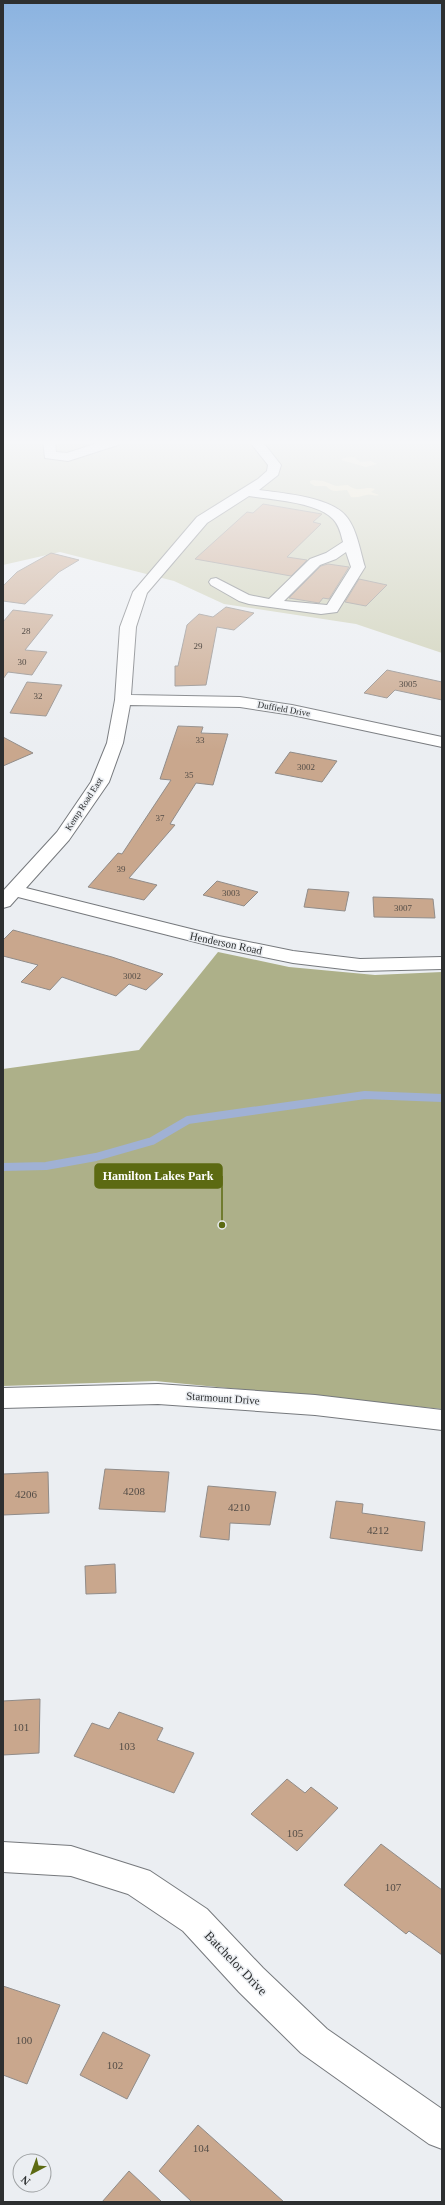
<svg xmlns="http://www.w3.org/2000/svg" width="445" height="2205" viewBox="0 0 445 2205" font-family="Georgia,serif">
<rect width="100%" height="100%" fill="#ebeef2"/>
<!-- green -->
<polygon fill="#cdcfb4" points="3,441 442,441 442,653 356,624 224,604 174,581 60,552 3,565"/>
<!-- forest -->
<polygon fill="#adb089" points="218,952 289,967 375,975 442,972 442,1409 155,1381 3,1386 3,1069 139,1050"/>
<!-- sand -->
<g fill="#eee4bf">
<polygon points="354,457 360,462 371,461 377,464 366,467 341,460 343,458"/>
<path d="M313,480l10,1 13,5 12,-1c11,9 15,0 27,4l-4,3 8,3c-5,2 -8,-2 -13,0 -5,1 -8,3 -15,2l-4,-7c-8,0 -14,4 -21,-4h-11l-5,-3v-2z"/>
</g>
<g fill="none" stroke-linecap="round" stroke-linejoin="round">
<!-- stream -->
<polyline stroke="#a0b1d4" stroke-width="8" points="3,1167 46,1166 96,1157 152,1141 188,1120 365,1095 442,1098"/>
</g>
<!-- building -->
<g fill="#c9a78d" stroke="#918c89">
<polygon points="263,504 322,514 313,522 321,524 287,557 307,560 291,576 195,559 247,512 253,513"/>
<polygon points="51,553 79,560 59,572 25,604 3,601 3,586 17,572"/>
<polygon points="328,564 349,567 329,599 323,598 319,603 289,598 321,566"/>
<polygon points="359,579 387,585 366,606 345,602"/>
<polygon points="226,607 254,613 234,630 217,627 206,685 175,686 175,666 178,666 187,625 199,614 213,617"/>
<polygon points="13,610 53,615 25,650 47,652 32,675 8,672 3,679 3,622"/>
<polygon points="387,670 442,682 442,700 395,690 387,698 364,693"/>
<polygon points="27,682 62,685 46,716 10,713"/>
<polygon points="178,726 203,727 201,733 228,734 213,785 196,783 170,824 175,825 129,878 157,885 144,900 88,887 118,853 122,854 171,780 160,779"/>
<polygon points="3,737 33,753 3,766"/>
<polygon points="290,752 337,761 322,782 275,773"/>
<polygon points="217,881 258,892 244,906 203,895"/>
<polygon points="308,889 349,892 345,911 304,907"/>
<polygon points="373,897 433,899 435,918 374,917"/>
<polygon points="13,930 112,957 163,974 146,990 129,984 116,996 62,977 50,990 21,982 38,965 3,956 3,940"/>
<polygon points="105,1469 169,1472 165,1512 99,1509"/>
<polygon points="48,1472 49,1513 3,1515 3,1474"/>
<polygon points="208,1486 276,1492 270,1525 230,1523 229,1540 200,1537"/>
<polygon points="336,1501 363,1504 362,1513 425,1522 422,1551 330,1538"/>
<polygon points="115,1564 116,1593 86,1594 85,1566"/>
<polygon points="40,1699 39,1753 3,1755 3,1701"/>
<polygon points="119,1712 163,1728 157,1740 194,1753 174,1793 74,1756 92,1723 109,1729"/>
<polygon points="287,1779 305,1793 311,1787 338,1808 297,1851 251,1814"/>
<polygon points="381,1844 442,1890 442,1955 409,1931 406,1934 344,1885"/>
<polygon points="3,1986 60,2005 27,2084 3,2075"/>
<polygon points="103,2032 150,2055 127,2099 80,2075"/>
<polygon points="198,2125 284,2202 192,2202 159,2171"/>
<polygon points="129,2171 162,2202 102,2202"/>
</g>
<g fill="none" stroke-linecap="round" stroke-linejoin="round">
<defs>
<g id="minor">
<polygon points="43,441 55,441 56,452 67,453 104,441 123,441 121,444 68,461 45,458"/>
<path d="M249,441h13l19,24 -3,10 -19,15c23,3 70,7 86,25 12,13 15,36 20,52l-28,45 -16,2 -72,-10 -10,-3 -28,-16 -2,-3 2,-3 5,-1 33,17 20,4 41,-40 16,-6 17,-11c-2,-8 -4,-17 -10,-23 -16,-17 -61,-19 -84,-23l-42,27 -60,70 -11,34 -5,68 109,2 52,8 150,32v10l-150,-32 -52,-8 -110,-2 -7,38 -14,39 -40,58 -43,48 193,48 74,15 67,8 82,-2v12l-82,2 -67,-8 -74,-15 -201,-51 -8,9 -7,2v-17l54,-59 34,-50 16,-39 8,-43 5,-73 13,-35 64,-75 61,-38 9,-8 1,-6zM346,552l5,15 -24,38 -43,-4 36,-36 16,-6z"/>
<polygon points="158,1384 315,1395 442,1410 442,1430 315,1415 158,1404 3,1408 3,1388"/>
<polygon points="3,1842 71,1846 150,1871 207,1909 263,1968 327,2029 442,2109 442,2149 429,2144 301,2053 239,1992 183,1931 128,1894 71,1876 3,1872"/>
</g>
</defs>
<!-- minor casing -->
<use href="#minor" stroke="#76797d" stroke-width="2"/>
<!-- minor -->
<use href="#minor" fill="#fff" fill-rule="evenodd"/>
</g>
<!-- sky -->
<linearGradient id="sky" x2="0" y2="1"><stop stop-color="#8bb3e0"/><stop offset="0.59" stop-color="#f6f7f9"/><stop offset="1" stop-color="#f6f7f9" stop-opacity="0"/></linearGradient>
<rect width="445" height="750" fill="url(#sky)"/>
<g text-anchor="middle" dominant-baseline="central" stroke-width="3" stroke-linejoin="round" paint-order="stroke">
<!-- number labels -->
<g font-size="9" fill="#544d47">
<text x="26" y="631">28</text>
<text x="198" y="646">29</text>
<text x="22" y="662">30</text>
<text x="408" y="684">3005</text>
<text x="38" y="696">32</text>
<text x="200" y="740">33</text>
<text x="306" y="767">3002</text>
<text x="189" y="775">35</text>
<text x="160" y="818">37</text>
<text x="121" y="869">39</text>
<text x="231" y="893">3003</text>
<text x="403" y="908">3007</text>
<text x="132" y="976">3002</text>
</g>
<!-- far-street labels -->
<g font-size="9" fill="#2d2f30" stroke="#ebeef2">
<text transform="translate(284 709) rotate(10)">Duffield Drive</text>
<text transform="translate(84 804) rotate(-57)">Kemp Road East</text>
</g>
<!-- street labels -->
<g font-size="11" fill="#2d2f30" stroke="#ebeef2">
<text transform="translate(226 943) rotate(12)">Henderson Road</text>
<text transform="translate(223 1398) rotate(4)">Starmount Drive</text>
</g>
<!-- near-number labels -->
<g font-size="11" fill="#544d47">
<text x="134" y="1491">4208</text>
<text x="26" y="1494">4206</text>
<text x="239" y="1507">4210</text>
<text x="378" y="1530">4212</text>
<text x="21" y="1727">101</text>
<text x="127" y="1746">103</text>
<text x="295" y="1833">105</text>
<text x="393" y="1887">107</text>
<text x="24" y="2040">100</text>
<text x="115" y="2065">102</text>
<text x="201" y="2148">104</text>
</g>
<!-- near-street labels -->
<g font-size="13" fill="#2d2f30" stroke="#ebeef2">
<text transform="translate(236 1963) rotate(46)">Batchelor Drive</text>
</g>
</g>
<!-- callouts -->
<path fill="none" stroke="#5c6a12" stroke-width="1.5" d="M222 1225L222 1176"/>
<circle fill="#5c6a12" stroke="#ebeef2" stroke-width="1.5" cx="222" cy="1225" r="4"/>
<rect fill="#5c6a12" stroke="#5c6a12" stroke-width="1.5" x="95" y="1164" width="127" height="24" rx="4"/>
<g font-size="12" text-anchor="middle" font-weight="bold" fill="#fff">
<text x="158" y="1180">Hamilton Lakes Park</text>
</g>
<!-- border -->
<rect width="445" height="2205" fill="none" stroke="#2d2f30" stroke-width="8"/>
<!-- north arrow -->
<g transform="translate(32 2173) rotate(221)"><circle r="19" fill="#ebeef2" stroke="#9fa2a4"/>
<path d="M0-3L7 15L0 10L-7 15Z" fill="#5c6a12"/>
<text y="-6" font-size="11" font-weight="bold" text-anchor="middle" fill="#2d2f30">N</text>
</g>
</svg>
